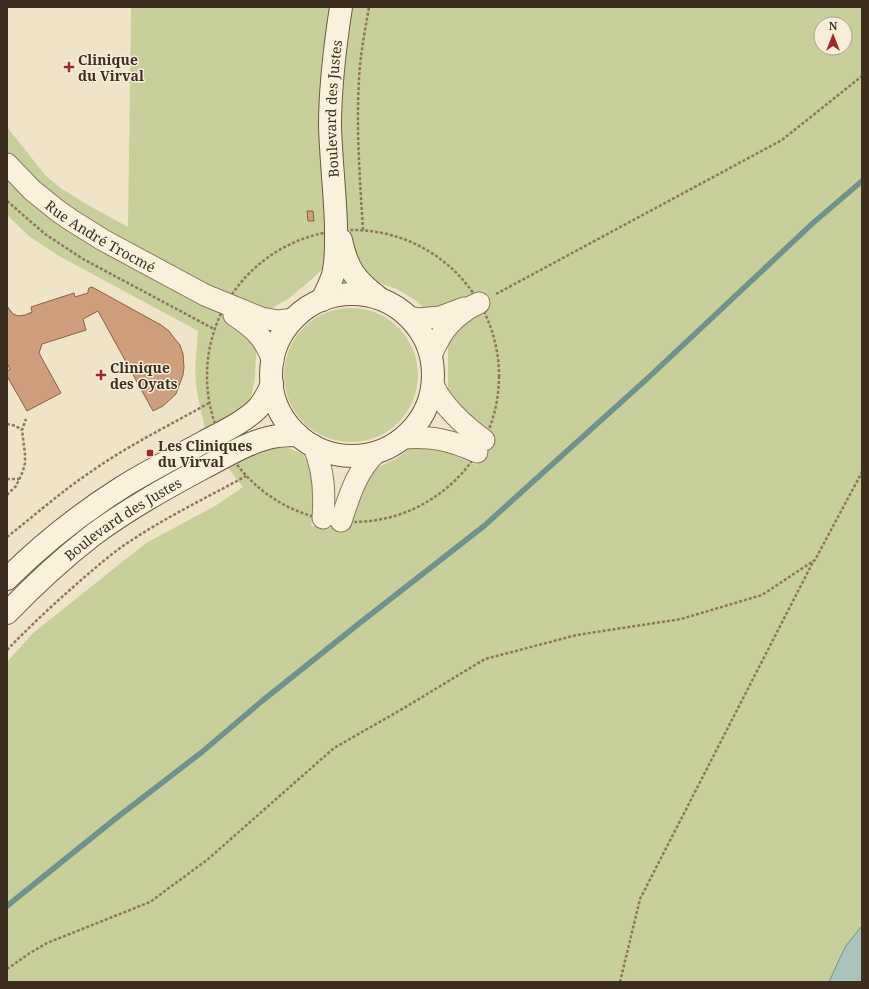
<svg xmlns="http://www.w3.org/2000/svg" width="869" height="989" viewBox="0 0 869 989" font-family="'Noto Serif',serif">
<rect width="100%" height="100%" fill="#f0e4c8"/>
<!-- green -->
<g fill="#c9cf9b" fill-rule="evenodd">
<path d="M131,7h731v920l-17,20 -16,35h-822v-320l26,-29 113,-90 69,-37 28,-19 -17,-21 46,-20 16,2 14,6 11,13 2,39 -4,20 38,3 2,-14 15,-38 8,-8 22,-10 13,-10 21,-3 24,9 22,10 16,-29 -38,-36 -6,-10v-51l-30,-37 -21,-13 -18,-6 -17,-8 -10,-22 -6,-32 -17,31 -7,18 -17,15 -17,14 -19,11 -13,43 -1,26 -5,22 -7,11 -38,17c-3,-15 -7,-29 -9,-44 -2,-18 1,-36 2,-54l-139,-75 -29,-19 -23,-22v-88l39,49 16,13 26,16 40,22zM821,24h24v24h-24z"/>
<circle cx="351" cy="375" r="67"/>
</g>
<!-- water -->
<polygon fill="#a9c4bc" stroke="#6f938a" points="861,927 862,927 862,982 829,982 845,947"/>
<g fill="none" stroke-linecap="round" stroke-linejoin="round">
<!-- stream -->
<polyline stroke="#6f938a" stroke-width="5.5" points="7,906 115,819 202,752 262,701 361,622 484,526 649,377 813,223 862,181"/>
</g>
<!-- building -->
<g fill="#cf9f7d" stroke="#8d5f41">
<polygon points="307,211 313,211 314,221 308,221"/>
<polygon points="92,287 161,325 169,331 174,338 180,345 183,354 184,367 183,375 176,394 163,406 153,411 98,311 83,319 86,330 42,344 39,353 61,393 27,411 7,376 7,371 10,369 7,363 7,306 13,314 18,316 25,315 32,312 31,307 74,293 75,297 88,293 88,291 89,288"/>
</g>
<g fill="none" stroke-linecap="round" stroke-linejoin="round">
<defs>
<g id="street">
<path id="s1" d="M7,164l25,26 26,21 13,9 32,20 102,55 56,23 18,3 15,-2"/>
<path d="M234,315c21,14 30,22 39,46"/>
<polyline points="409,317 419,319 440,317 464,308"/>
<path d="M431,356c2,-5 4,-10 7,-15 8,-16 24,-31 41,-38"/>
<path d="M433,384c8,21 33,43 51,56"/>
<path d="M403,438c30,-2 47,2 74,14"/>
<path d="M313,445c11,24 12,48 10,73"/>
<path d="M341,521c8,-24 16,-52 36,-69"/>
</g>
<g id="secondary">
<path d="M341,240c6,29 15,41 38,58"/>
<circle cx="352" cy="375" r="81"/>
<path id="s2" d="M322,300c4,-8 8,-16 11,-25 4,-16 3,-32 3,-49 -1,-33 -5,-67 -6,-100 0,-40 5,-80 11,-119"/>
<path d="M7,579c35,-35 73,-65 114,-91 27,-17 55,-31 83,-46 18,-10 39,-19 54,-34 6,-7 10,-15 14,-24"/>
<path id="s3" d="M7,613c27,-28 55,-54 86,-78 35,-26 73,-47 112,-68 20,-10 41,-24 63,-29 10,-3 20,-3 30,-3"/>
</g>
</defs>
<!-- street casing -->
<use href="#street" stroke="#8d765c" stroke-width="23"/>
<!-- secondary casing -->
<use href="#secondary" stroke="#6f573f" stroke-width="24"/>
<!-- path -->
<g stroke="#8d765c" stroke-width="2.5" stroke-dasharray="3 2" stroke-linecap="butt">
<polyline points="7,201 45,234 83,259 214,329"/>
<circle cx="353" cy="376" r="146"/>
<path d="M363,230c-3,-50 -7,-100 -4,-150 1,-25 6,-49 10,-73"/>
<polyline points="496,294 782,140 862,76"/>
<polyline points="7,424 16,426 22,430"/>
<polyline points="7,479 19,479"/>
<polyline points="7,495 16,486 23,471 25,463 25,454 22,430 26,419"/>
<path d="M7,537c28,-22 55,-46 85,-66 37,-26 78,-46 117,-68"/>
<path d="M7,650c25,-26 52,-51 80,-75 14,-12 29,-25 45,-35 36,-24 76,-43 114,-64"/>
<polyline points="7,969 30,953 47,943 150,902 207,860 334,748 404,708 485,659 577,635 681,619 762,595 815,560 862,472"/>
<polyline points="620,982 640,899 814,560"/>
</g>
<!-- street -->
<use href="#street" stroke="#faf1dc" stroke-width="21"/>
<!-- secondary -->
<use href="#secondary" stroke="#faf1dc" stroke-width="22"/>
</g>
<!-- markers -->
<g fill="#9e2a2b" stroke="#f7eed8" stroke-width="1.5">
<path d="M67 61h4v4h4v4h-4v4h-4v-4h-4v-4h4z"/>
<path d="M99 369h4v4h4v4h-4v4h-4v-4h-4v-4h4z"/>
<rect x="146" y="449" width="8" height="8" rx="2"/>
</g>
<g text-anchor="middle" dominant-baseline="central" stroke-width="3" stroke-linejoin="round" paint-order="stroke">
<!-- poi labels -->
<g font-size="14" font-weight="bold" fill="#3d2e20" stroke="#f7eed8" text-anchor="start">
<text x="78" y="59">Clinique<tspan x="78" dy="16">du Virval</tspan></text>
<text x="110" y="367">Clinique<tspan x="110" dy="16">des Oyats</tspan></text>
<text x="158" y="445">Les Cliniques<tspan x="158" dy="16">du Virval</tspan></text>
</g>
<!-- street labels -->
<g font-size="14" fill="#3d2e20" stroke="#f7eed8">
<text stroke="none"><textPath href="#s2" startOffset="194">Boulevard des Justes</textPath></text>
<text stroke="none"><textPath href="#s1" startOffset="119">Rue André Trocmé</textPath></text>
<text stroke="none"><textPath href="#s3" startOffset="150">Boulevard des Justes</textPath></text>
</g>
</g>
<!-- border -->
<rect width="869" height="989" fill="none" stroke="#3d2e20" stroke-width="16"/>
<!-- north arrow -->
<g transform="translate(833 36)"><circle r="19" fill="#f7eed8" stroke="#ada18e"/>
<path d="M0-3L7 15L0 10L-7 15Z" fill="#9e2a2b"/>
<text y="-6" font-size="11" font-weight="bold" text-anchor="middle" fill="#3d2e20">N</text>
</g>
</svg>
